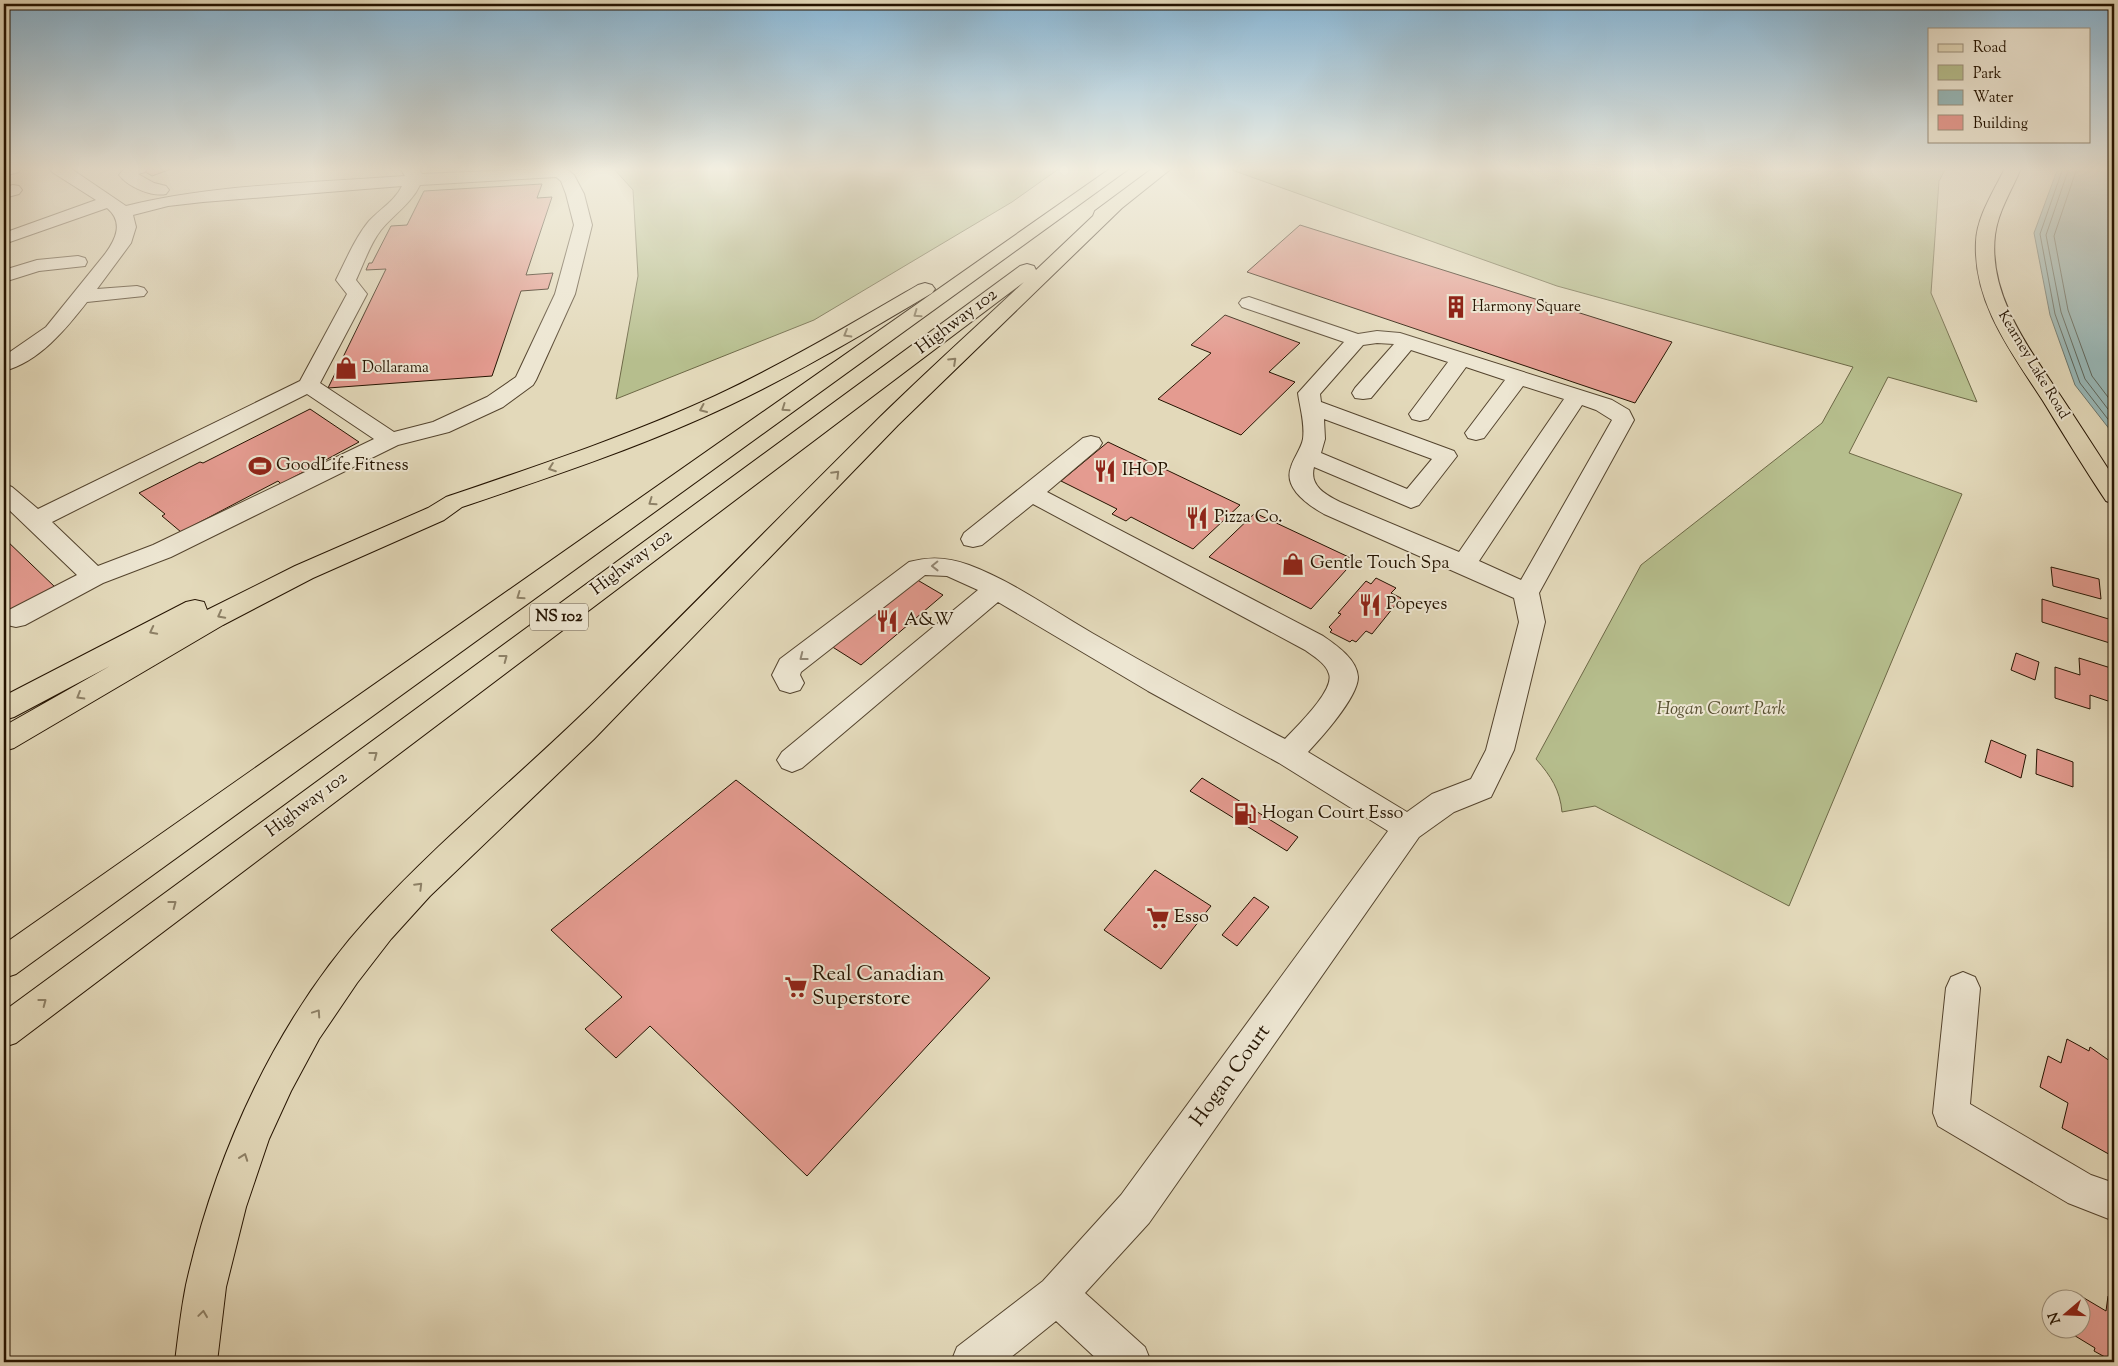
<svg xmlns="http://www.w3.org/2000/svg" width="2118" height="1366" viewBox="0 0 2118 1366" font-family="'Sorts Mill Goudy',serif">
<rect width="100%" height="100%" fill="#e3d9ba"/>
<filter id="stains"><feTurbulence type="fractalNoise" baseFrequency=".004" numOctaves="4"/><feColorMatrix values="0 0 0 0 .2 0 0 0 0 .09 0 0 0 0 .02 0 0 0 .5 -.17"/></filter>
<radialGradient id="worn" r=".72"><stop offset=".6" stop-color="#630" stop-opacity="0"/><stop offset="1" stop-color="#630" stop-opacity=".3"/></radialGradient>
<!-- green -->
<g fill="#b6be8d" stroke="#6d6846">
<polygon points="613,168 1060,168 1012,202 814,320 616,399 638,276 633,190"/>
<path d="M1946,168l-7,13 -8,112 46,109 -89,-25 -39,76 113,41 -173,412 -194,-100 -33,6c-2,-22 -11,-36 -26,-53l105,-194 181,-142 31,-56 -296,-81 -328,-117z"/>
</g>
<!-- water -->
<polygon fill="#98b8b8" stroke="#6a766e" points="2058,168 2114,168 2114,435 2075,385 2050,315 2034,233"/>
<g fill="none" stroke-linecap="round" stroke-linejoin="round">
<!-- shore -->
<g stroke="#5e665c" stroke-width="1">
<polyline points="2063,168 2040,234 2055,314 2080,383 2114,427"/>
<polyline points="2069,168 2046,235 2061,312 2085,379 2114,417"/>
<polyline points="2077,168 2054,236 2068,310 2092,376 2114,405"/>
</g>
</g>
<!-- building -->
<g fill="#e49b90" stroke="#241300">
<polygon points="147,168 174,168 152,176 142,170"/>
<polygon points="542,184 537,198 552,197 526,275 553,273 548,289 521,291 492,376 328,388 386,269 366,270 369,263 372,263 391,226 407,225 424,191"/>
<polygon points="1300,225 1672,342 1635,403 1247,272"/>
<polygon points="1225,315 1300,343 1269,372 1295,382 1241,435 1158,399 1211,353 1191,345"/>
<polygon points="310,409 359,442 281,484 278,481 181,532 162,516 165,514 139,493 200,462 203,463"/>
<polygon points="1108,442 1240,505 1193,549 1131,517 1126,521 1112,514 1117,509 1061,481"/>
<polygon points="1255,513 1355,560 1311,609 1209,557"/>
<polygon points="4,538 57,589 4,617"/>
<polygon points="2051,567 2099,579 2101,599 2053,586"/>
<polygon points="914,578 943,595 861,665 831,646"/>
<polygon points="1376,578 1396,588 1391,593 1401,598 1372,634 1366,631 1356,642 1352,640 1350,642 1330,632 1332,630 1329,627 1341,614 1338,613 1366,581 1371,584"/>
<polygon points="2042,599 2112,620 2113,644 2042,622"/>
<polygon points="2016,653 2039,662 2035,680 2011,670"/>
<polygon points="2079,658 2114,669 2114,703 2090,695 2090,709 2055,698 2055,667 2080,675"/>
<polygon points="1991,740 2026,755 2021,778 1985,762"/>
<polygon points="2037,749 2073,762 2073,787 2036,774"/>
<polygon points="1202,778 1298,837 1287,851 1190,791"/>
<polygon points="736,780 990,978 807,1176 650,1026 616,1058 585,1029 622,997 551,930"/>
<polygon points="1155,870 1211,906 1161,969 1104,930"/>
<polygon points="1254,897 1269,907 1237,946 1222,935"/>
<polygon points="2067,1039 2089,1051 2090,1047 2114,1064 2114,1157 2062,1128 2068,1103 2040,1087 2048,1056 2061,1063"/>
<polygon points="2079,1295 2106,1311 2108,1296 2114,1300 2114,1362 2094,1351 2095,1348 2072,1334 2073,1328 2080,1328 2080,1298 2078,1298"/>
</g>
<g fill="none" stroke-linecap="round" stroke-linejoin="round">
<defs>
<g id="minor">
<polygon points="4,168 21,168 19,172 4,176"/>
<path d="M50,168h20l56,38c90,-22 187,-23 279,-30l-5,-8h18l4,6 143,-6 9,7 10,19 8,31 -17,69 -39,86 -3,5 -30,22 -54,25 -51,13 -227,112 -68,26 -78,42 -9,2 -9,-2 -3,-6 3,-8 70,-36 -73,-70v-21l8,3 26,22 262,-128 47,-87 -11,-14c10,-20 19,-42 33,-59 11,-12 26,-20 33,-35l-199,16 -35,4 -35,9 3,12 -5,16 -34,46 40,-3 7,2 3,4 -3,4 -57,6c-21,27 -48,60 -83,69v-15l42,-29 59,-73c11,-15 19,-32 2,-46l-103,36v-11l92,-33 -44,-28zM556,177l5,4 5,13 8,31 -19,69 -39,83 -29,20 -54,25 -39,10 -74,-49 47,-89 -11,-14c8,-17 14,-36 25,-50 13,-16 30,-26 39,-45zM307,394l67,45 -221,106 -55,21 -46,-44z"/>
<path d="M125,168h22l-2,4 -7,2 16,9 12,3 3,4 -3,4c-14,3 -38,-7 -47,-19z"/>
<polygon points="13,185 19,186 22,190 19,194 4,198 4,187"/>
<polygon points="78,256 85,258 87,262 85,266 39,271 4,282 4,270 37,260"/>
<path d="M1249,297l109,37 19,-3 23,2 212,67 17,10 5,10 -95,173 6,29 -31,128 -23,47 -37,15 -35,25 -270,386 -64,70 60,54 6,15h-51l-44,-41 -51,41h-54l6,-15 86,-66 78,-86 267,-364 -109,-68 -131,-72 -150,-89 -196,166 -10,4 -10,-4 -5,-8 5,-8 196,-162 -31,-14 -22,-1 -124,97 -1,3 4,8 -4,7 -10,3 -10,-3 -8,-15 8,-16 129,-97c21,-6 39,-5 60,3 43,16 83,45 123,68 64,37 128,72 193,106 11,-12 50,-49 44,-65 -3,-11 -16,-18 -24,-24l-272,-146 -51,41 -9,2 -9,-2 -3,-6 3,-6 119,-95 8,-2 8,2 3,5 -3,5 -52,44 276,144c13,9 34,23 35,41 0,20 -37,61 -50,75l99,60 25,-18 39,-15 15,-29 33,-128 -5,-24 -190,-84c-16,-9 -41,-26 -33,-47 3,-10 10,-18 12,-28 2,-16 -3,-31 -5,-46l46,-51 -102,-35 -3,-4 3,-4zM1377,343l17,1 -39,44 -3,5 3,5 8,1 8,-1 40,-48 37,12 -39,52 3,5 8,2 8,-2 38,-52 39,13 -40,53 3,5 8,2 8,-2 39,-52 41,13 -105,153 -119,-50c-14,-7 -31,-16 -26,-35l97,41 8,-3 38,-49 -3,-5 -133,-49 -1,-8 43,-49zM1582,405l14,5 16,10 -91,160 -42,-19zM1324,419l108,40 -25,30 -86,-36 4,-14z"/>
<polygon points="1963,972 1975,977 1980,988 1970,1104 2091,1175 2114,1183 2114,1221 2068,1203 1938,1126 1933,1113 1946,988 1951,977"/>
</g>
<path id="major" d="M2005,168h16c-9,22 -23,43 -26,67 -7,60 34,113 65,160 18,27 36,55 54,83v26l-8,-3c-22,-33 -42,-66 -63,-100 -31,-48 -70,-98 -67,-159 1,-26 18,-51 29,-74z"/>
<g id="highway">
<polygon points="1111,168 1130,168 16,974 4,978 4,944"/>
<path d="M1153,168h19l-50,40 -224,217 -304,314 -164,157 -39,43 -34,44 -38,56 -28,52 -22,48 -23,68 -20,80 -9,75h-42c3,-25 6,-52 11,-77 30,-134 91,-267 184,-369 73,-80 159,-148 235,-224 92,-91 183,-184 275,-275 47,-46 96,-90 144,-135l-1008,761 -12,4v-36l1016,-745 7,-2 7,2 2,4 57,-54 2,-5z"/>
<path d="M925,283l7,2 3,4 -3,4c-66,39 -132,79 -202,112 -86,41 -177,71 -268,102l-18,13 -131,58 -90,47 -209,123 -10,3v-25l106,-60 -96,51 -10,3v-24l182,-94 9,-2 9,2 3,8 88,-44 133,-58 18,-11c91,-31 182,-61 269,-101 70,-33 136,-72 203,-111z"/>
</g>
</defs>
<!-- minor casing -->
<use href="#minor" stroke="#54442e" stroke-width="2"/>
<!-- major casing -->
<use href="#major" stroke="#241300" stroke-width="2"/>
<!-- highway casing -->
<use href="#highway" stroke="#241300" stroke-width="2"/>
<!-- minor -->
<use href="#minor" fill="#ede6d2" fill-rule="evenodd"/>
<!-- major -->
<use href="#major" fill="#e3d9ba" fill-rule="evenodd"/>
<!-- highway -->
<use href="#highway" fill="#e3d9ba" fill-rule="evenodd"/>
</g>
<!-- one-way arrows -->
<defs><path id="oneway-chevron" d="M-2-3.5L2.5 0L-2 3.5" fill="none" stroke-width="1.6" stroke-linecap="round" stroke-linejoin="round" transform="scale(1.25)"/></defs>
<g stroke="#8d8066">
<use href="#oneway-chevron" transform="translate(917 314) rotate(145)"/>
<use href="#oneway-chevron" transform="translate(847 334) rotate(150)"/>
<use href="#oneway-chevron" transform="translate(953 361) rotate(-43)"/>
<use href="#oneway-chevron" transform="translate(785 408) rotate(145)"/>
<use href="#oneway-chevron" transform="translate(703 409) rotate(156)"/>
<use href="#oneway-chevron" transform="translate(552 468) rotate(160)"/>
<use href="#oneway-chevron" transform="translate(836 474) rotate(-45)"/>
<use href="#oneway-chevron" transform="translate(652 502) rotate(145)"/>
<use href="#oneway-chevron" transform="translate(520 596) rotate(145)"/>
<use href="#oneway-chevron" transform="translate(221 615) rotate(152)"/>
<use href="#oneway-chevron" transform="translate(153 631) rotate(153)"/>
<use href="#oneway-chevron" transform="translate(504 658) rotate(-37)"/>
<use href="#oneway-chevron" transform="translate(80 696) rotate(150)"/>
<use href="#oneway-chevron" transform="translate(374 755) rotate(-37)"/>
<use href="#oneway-chevron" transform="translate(419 886) rotate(-45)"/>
<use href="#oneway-chevron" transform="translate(173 904) rotate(-37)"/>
<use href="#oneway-chevron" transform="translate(43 1002) rotate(-37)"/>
<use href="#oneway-chevron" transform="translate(317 1013) rotate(-56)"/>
<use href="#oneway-chevron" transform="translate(244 1157) rotate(-70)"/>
<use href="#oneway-chevron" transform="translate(203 1314) rotate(-82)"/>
</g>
<g stroke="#938774">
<use href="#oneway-chevron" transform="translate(935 566) rotate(179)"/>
<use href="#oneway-chevron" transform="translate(803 657) rotate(142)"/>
</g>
<!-- sky -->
<linearGradient id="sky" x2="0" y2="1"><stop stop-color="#88b6d5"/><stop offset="0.47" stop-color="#f2eee0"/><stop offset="1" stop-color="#f2eee0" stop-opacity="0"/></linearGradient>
<rect width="2118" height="359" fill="url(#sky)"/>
<!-- icons -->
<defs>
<symbol id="building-bare" viewBox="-9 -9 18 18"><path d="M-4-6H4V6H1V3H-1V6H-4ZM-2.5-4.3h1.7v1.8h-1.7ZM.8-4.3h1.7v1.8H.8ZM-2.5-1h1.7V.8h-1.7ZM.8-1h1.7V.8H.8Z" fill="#8f2418" stroke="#ede6d2" stroke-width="2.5" paint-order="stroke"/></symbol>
<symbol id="shop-bare" viewBox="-9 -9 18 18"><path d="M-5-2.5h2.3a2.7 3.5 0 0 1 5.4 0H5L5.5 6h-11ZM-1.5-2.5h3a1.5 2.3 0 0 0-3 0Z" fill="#8f2418" stroke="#ede6d2" stroke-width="2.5" paint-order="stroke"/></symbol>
<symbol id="stadium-bare" viewBox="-9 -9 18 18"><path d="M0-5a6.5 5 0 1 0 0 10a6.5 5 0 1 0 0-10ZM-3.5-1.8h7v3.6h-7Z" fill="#8f2418" stroke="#ede6d2" stroke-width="2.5" paint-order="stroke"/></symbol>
<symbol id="restaurant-bare" viewBox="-9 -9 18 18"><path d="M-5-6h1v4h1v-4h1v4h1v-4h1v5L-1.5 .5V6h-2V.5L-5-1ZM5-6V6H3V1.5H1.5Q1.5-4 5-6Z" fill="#8f2418" stroke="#ede6d2" stroke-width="2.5" paint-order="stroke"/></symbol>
<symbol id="fuel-bare" viewBox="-9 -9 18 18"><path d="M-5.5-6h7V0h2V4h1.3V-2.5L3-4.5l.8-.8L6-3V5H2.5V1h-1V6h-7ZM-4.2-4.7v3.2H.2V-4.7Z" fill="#8f2418" stroke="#ede6d2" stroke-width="2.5" paint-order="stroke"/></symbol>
<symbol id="supermarket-bare" viewBox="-9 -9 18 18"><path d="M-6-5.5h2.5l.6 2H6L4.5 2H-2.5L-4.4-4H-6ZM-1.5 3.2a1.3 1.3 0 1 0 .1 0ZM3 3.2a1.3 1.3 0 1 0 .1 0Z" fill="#8f2418" stroke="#ede6d2" stroke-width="2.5" paint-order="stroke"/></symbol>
</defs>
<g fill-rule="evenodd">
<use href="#building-bare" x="1440" y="291" width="32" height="32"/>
<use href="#shop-bare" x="330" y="352" width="32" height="32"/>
<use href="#stadium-bare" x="244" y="450" width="32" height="32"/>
<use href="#restaurant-bare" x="1089" y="455" width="32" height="32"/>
<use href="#restaurant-bare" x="1181" y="502" width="32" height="32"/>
<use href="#shop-bare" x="1277" y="548" width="32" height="32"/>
<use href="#restaurant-bare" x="1354" y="589" width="32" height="32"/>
<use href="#restaurant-bare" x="871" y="605" width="32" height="32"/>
<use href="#fuel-bare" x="1229" y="798" width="32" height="32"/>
<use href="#supermarket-bare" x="1142" y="902" width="32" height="32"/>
<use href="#supermarket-bare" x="780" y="971" width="32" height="32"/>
</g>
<g text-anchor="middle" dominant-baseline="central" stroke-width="4" stroke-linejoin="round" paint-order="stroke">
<!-- far-poi labels -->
<g font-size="15" fill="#241300" stroke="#ede6d2" text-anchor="start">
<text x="1472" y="307">Harmony Square</text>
<text x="362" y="368">Dollarama</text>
</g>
<!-- far-street labels -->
<g font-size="15" fill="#241300" stroke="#ede6d2">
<text transform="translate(2033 365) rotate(59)">Kearney Lake Road</text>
</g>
<!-- shield labels -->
<rect fill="#ede6d2" stroke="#60523f" stroke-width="1" x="530" y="603.5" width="58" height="27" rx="4"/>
<g font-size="16" font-weight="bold" fill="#241300">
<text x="559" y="617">NS 102</text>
</g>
<!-- street labels -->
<g font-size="18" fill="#241300" stroke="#ede6d2">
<text transform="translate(957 322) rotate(-37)">Highway 102</text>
<text transform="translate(632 563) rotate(-37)">Highway 102</text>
<text transform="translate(307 805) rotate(-37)">Highway 102</text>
</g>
<!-- poi labels -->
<g font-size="18" fill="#241300" stroke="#ede6d2" text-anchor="start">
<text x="276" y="466">GoodLife Fitness</text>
<text x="1122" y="471">IHOP</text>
<text x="1214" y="518">Pizza Co.</text>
<text x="1310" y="564">Gentle Touch Spa</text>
<text x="1386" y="605">Popeyes</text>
<text x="904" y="621">A&amp;W</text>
<text x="1262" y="814">Hogan Court Esso</text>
<text x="1174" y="918">Esso</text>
</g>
<!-- park labels -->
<g font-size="18" font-style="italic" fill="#574f31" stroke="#ede6d2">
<text x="1721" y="710">Hogan Court Park</text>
</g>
<!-- near-poi labels -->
<g font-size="21" fill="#241300" stroke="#ede6d2" text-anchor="start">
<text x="812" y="975">Real Canadian<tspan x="812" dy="24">Superstore</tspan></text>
</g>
<!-- near-street labels -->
<g font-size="21" fill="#241300" stroke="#ede6d2">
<text transform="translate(1231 1076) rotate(-54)">Hogan Court</text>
</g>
</g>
<!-- margin -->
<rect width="2118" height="1366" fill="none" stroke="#e3d9ba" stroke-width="20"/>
<rect x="5" y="5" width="2108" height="1356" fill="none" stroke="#241300" stroke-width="2.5"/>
<rect x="10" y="10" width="2098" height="1346" fill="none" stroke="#241300"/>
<!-- legend -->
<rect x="1928" y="28" width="162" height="115" fill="#ede6d2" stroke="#9d927e"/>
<rect x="1938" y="44" width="25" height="8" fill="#e3d9ba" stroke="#9d927e"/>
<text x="1973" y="52" font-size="15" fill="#241300">Road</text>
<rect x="1938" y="65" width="25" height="15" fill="#b6be8d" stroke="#9d927e"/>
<text x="1973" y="78" font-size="15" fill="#241300">Park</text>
<rect x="1938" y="90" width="25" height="15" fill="#98b8b8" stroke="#9d927e"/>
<text x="1973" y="102" font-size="15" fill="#241300">Water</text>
<rect x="1938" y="115" width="25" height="15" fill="#e49b90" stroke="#9d927e"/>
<text x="1973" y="128" font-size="15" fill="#241300">Building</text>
<!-- north arrow -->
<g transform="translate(2066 1314) rotate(251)"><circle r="24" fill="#ede6d2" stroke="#9d927e"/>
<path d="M0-4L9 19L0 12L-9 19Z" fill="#8f2418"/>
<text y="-8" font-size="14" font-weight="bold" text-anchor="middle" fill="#241300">N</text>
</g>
<rect width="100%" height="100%" filter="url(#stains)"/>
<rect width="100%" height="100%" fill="url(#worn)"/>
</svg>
